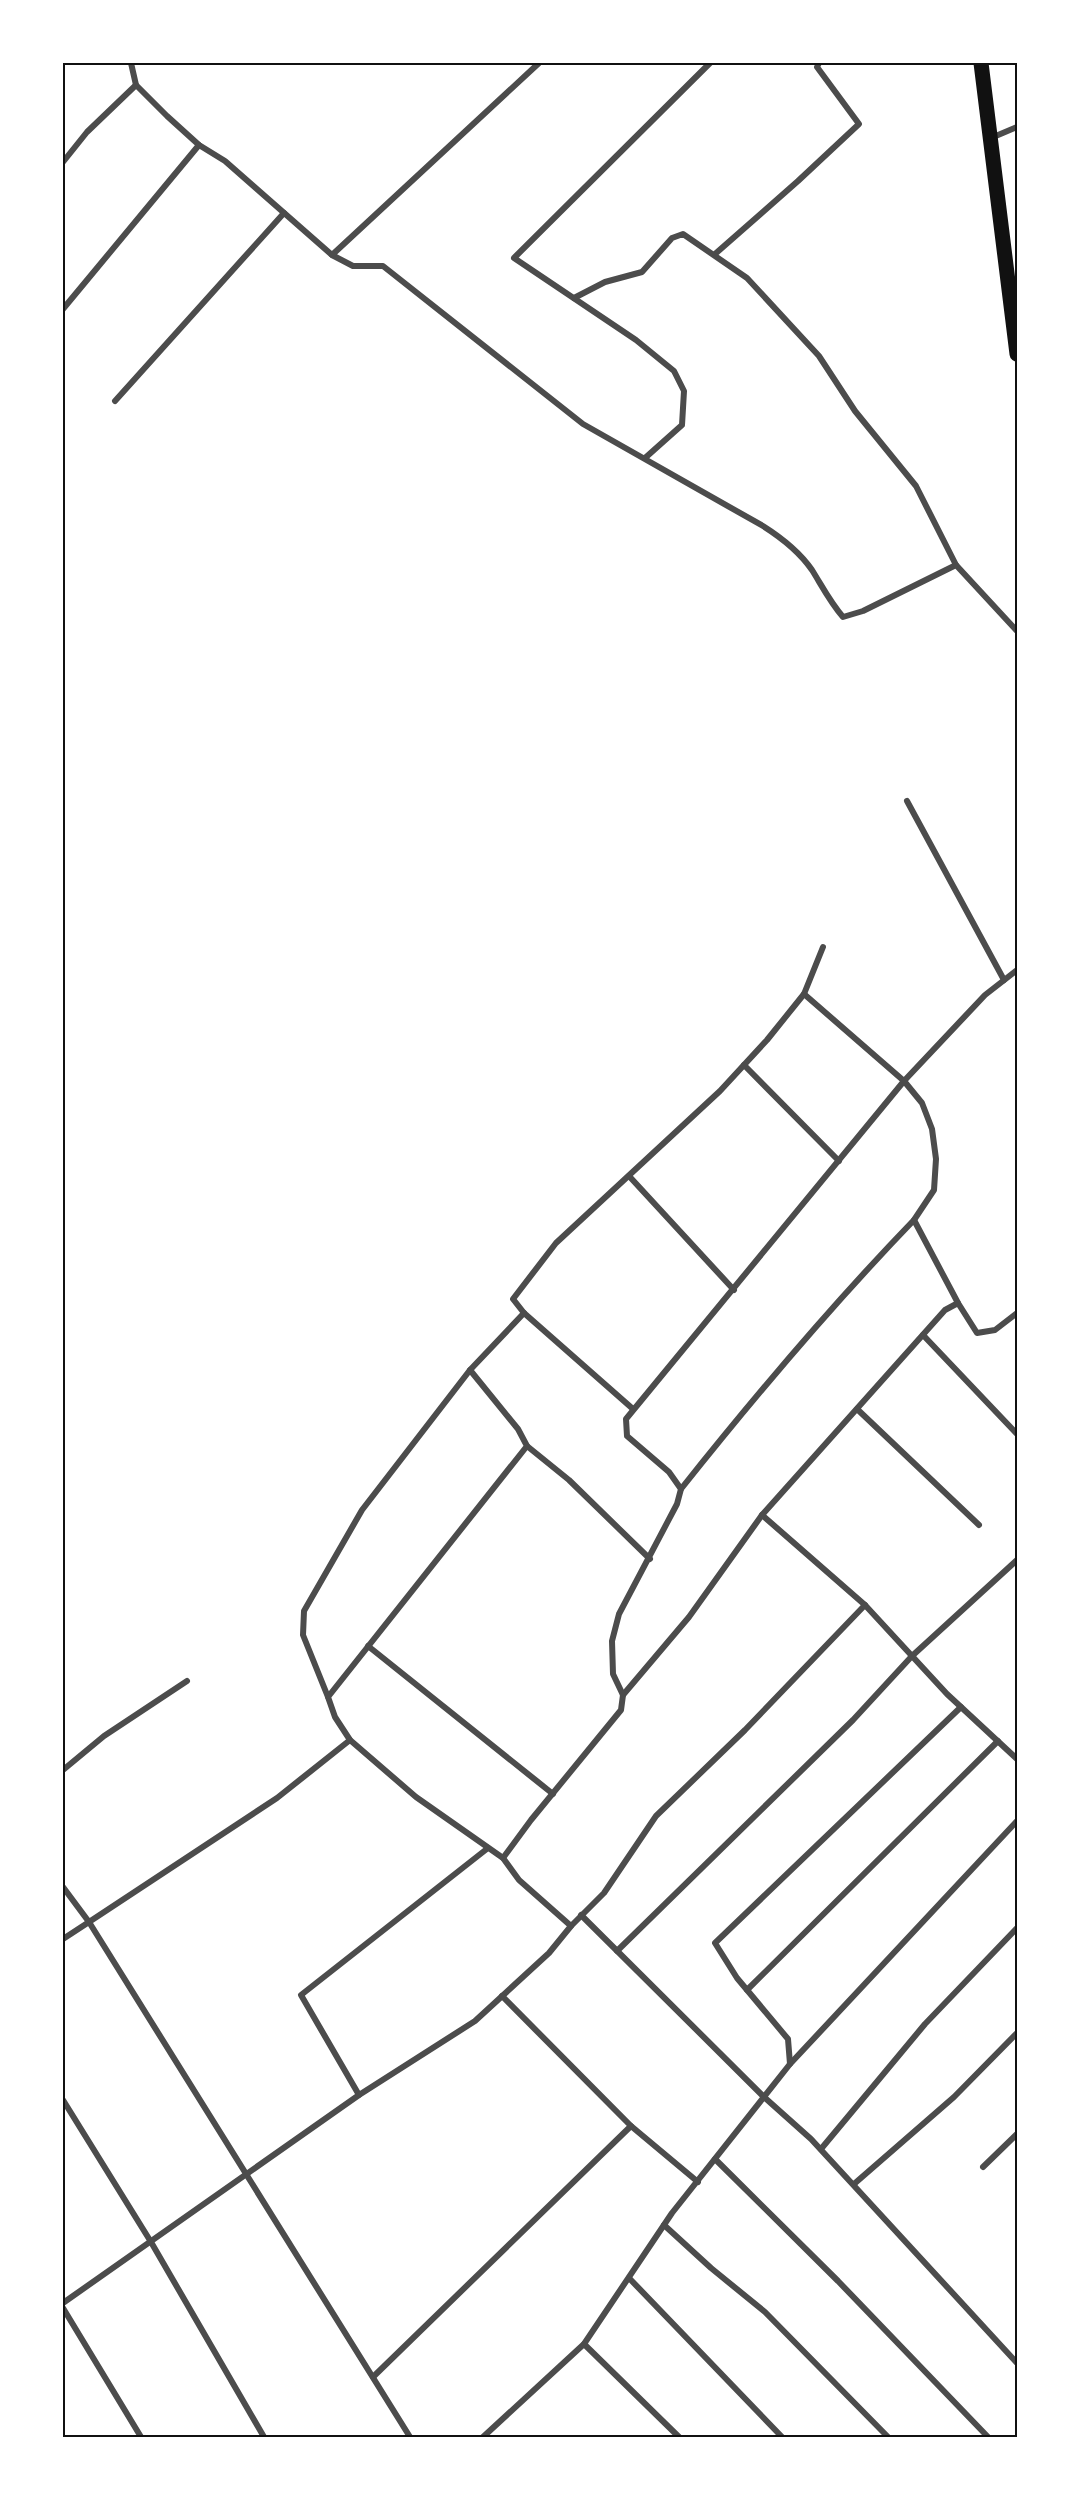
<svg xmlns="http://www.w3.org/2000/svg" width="1080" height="2500" viewBox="0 0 1080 2500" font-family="Montserrat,sans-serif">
<rect width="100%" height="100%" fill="#fff"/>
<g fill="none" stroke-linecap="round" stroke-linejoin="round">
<!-- minor -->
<g stroke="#4c4c4c" stroke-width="6">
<path d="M131,63l5,22 31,31 32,29 26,16 107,94 21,11h30l200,158 180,102c19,12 36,25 49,44 10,16 18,32 31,47l20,-6 93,-46 61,66"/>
<polyline points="991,138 1017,127"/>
<polyline points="63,162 87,132 136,85"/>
<polyline points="715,254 798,181 859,124 817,67 819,63"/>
<polyline points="332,255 539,63"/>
<polyline points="574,298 605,282 642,272 672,238 683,234 747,278 819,356 855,411 916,486 956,565"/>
<polyline points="63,309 199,145"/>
<polyline points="115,401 284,213"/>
<polyline points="645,458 682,425 684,391 674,371 636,340 514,258 710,63"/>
<polyline points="907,801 1004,980"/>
<polyline points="804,994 904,1081 922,1103 932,1129 936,1159 934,1190 914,1220"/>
<polyline points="744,1065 839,1161"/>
<polyline points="629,1176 734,1290"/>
<polyline points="1017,1313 995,1330 977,1333 958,1303 945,1310 762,1515 865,1605 947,1694 1017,1759"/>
<polyline points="923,1335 1017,1434"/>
<polyline points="470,1370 518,1429 527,1446 328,1697 335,1717 350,1740 416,1797 503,1858"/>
<polyline points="633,1409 524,1313 513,1299 556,1243 720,1091 767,1040 804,994 823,947"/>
<polyline points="857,1409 979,1525"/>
<polyline points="527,1446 569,1480 650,1559"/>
<path d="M681,1489c74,-93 150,-183 233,-269l44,83"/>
<polyline points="368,1646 553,1794"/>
<polyline points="623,1695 689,1617 762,1515"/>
<polyline points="328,1697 303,1635 304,1611 362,1510 470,1370 524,1313"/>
<polyline points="63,1770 104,1736 187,1681"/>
<polyline points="63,1887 89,1922 277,1798 350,1740"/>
<polyline points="581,1915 764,2097 811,2139 1017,2363"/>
<polyline points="571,1926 604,1893 656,1816 745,1730 865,1605"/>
<polyline points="63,1939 89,1922 410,2437"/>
<polyline points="617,1951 853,1720 912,1656 1017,1560"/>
<polyline points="747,1990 998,1741"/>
<polyline points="790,2064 1017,1821"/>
<polyline points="359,2095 301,1995 488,1848"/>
<polyline points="63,2100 151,2242 264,2437"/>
<polyline points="631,2126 698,2182"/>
<polyline points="821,2149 925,2024 1017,1928"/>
<polyline points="715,2159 838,2281 988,2437"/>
<polyline points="983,2167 1017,2134"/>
<polyline points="854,2184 954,2097 1017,2033"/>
<polyline points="664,2225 711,2268 765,2312 888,2437"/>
<polyline points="629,2278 782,2437"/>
<polyline points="63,2303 359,2095 475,2021 549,1953 571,1926 519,1880 503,1858 531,1820 621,1710 623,1695 613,1674 612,1641 619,1614 677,1504 681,1489 669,1472 627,1436 626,1419 904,1081 985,995 1017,970"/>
<polyline points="63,2308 141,2437"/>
<polyline points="584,2344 679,2437"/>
<polyline points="373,2377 631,2126 502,1996"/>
<polyline points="483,2437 584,2344 672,2213 790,2064 788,2039 737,1978 715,1943 961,1707"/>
</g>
<!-- primary -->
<polyline stroke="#111" stroke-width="15" points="981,63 1017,354"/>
</g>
<!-- border -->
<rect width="1080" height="2500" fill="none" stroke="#ffffff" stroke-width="129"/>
<rect x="64" y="64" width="952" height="2372" fill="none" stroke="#111" stroke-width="2"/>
</svg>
